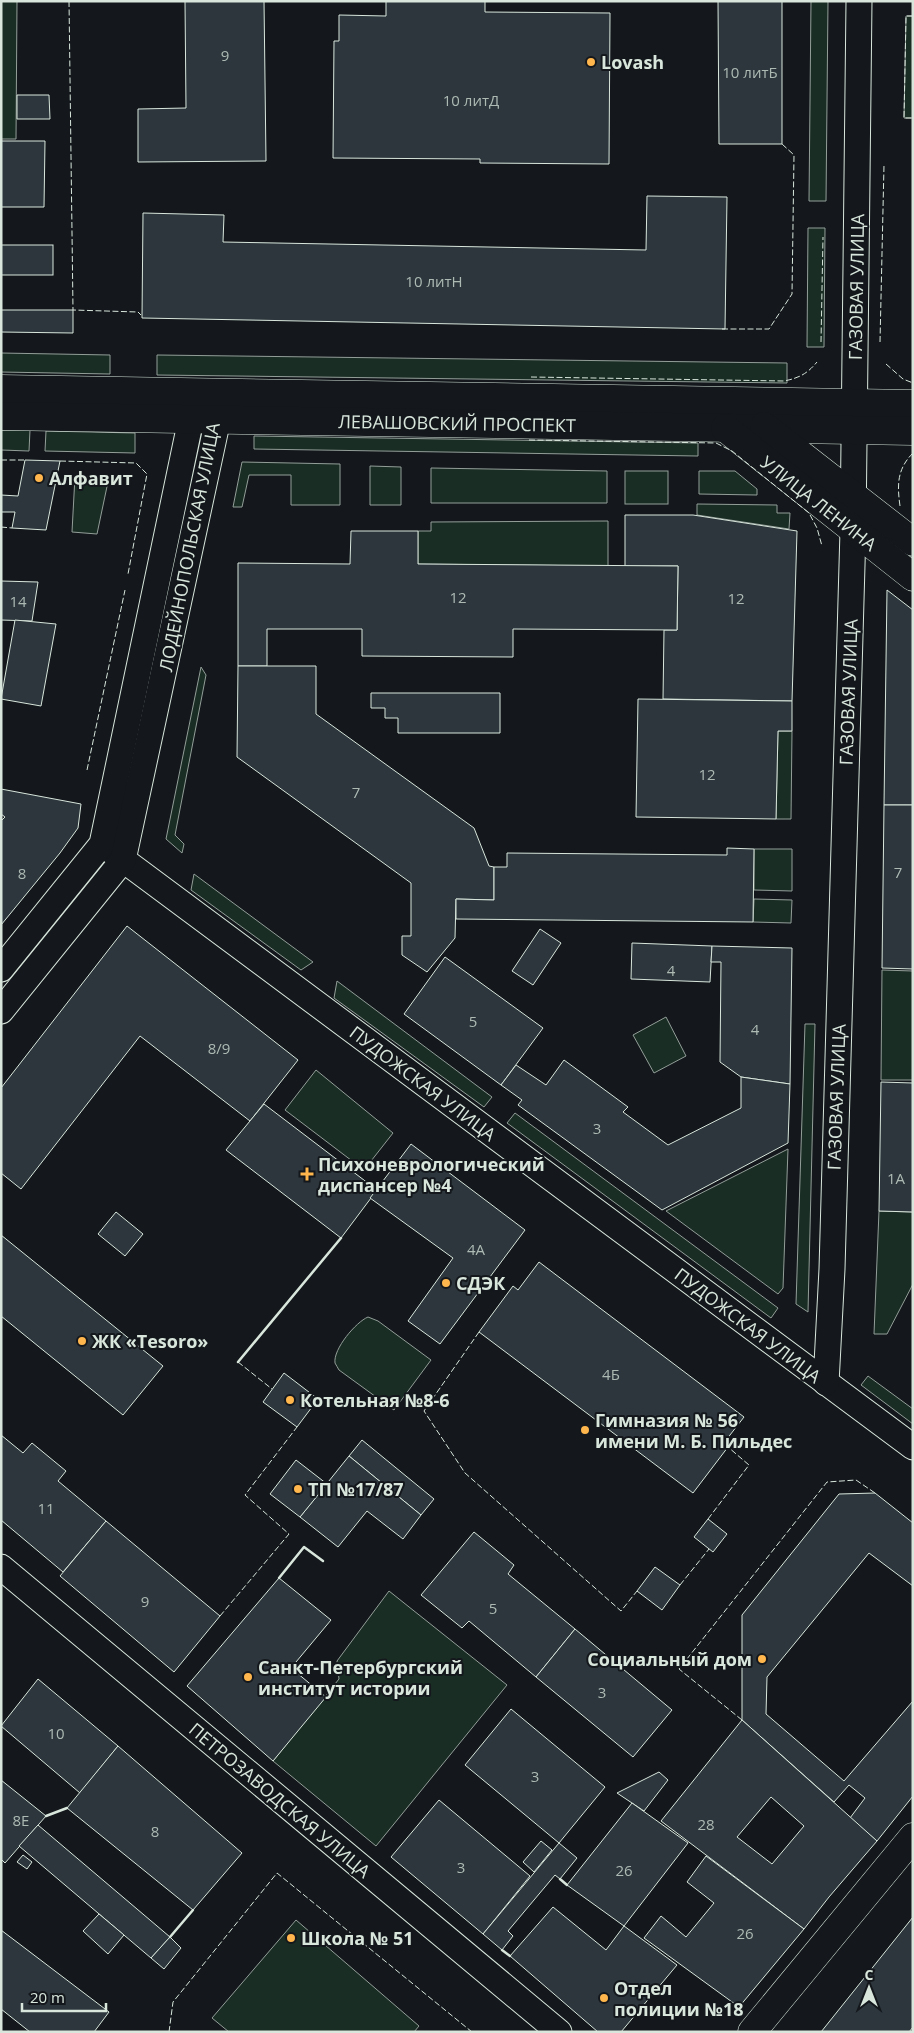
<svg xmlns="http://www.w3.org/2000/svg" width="914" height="2033" viewBox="0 0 914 2033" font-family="'Open Sans',sans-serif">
<rect width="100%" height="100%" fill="#14181c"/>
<!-- green -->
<g fill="#1a2d24" stroke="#939e99">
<polygon points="1,1 17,1 16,139 1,139"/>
<polygon points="811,1 828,1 826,201 809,201"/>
<polygon points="906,16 913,16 913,118 904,118"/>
<polygon points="808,228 825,228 824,347 807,347"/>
<polygon points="1,353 110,355 110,374 1,372"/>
<polygon points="157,355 787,363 787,383 157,375"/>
<polygon points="1,430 30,430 29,451 1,450"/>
<polygon points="46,431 135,433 135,453 45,451"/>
<polygon points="254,436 698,443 698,456 254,449"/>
<polygon points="242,462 340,464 340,505 291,505 291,475 249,475 242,507 233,507"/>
<polygon points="370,466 401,467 401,505 370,505"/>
<polygon points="431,468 607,471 607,503 431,503"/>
<rect x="625" y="471" width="43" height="33"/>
<polygon points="699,471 735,471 757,489 757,495 699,494"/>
<polygon points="75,476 109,477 97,534 72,532"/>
<polygon points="697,504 777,505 777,513 790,513 789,529 697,515"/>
<polygon points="608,521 608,566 418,564 418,531 431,531 431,522"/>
<polygon points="201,667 206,675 175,835 184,844 182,853 166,839"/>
<polygon points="778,731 792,731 791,819 776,819"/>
<polygon points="754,849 792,849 792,891 754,890"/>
<polygon points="194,874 313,962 301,970 191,890"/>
<polygon points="754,899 792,900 791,923 753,922"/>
<polygon points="882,970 913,971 913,1080 881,1080"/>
<polygon points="337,981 492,1097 484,1107 334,998"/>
<polygon points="666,1017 686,1056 654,1073 633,1035"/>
<polygon points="805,1024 815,1024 808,1312 796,1304"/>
<polygon points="316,1070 393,1133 364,1170 285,1110"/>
<polygon points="515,1113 778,1308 771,1318 507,1123"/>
<polygon points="788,1149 783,1288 778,1294 666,1211"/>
<polygon points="879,1211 913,1212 913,1284 887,1334 874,1334"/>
<path d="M368,1317l10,4 53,39 -37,50 -55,-40c-1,-2 -3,-5 -4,-7 -2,-14 21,-41 33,-46z"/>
<polygon points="868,1376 913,1409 913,1424 861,1385"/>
<polygon points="389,1591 507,1685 376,1846 273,1761 339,1679 337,1661"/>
<polygon points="296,1920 419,2026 414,2032 229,2032 212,2018"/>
</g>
<!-- building -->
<g fill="#2c363c" stroke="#d8e6dc" fill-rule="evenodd">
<polygon points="185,1 264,1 266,161 138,162 138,109 186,108"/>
<polygon points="386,1 485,1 485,12 610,13 609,164 480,163 480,159 333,158 334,41 339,41 339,15 386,16"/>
<polygon points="718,1 782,1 782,144 719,144"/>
<polygon points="17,95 49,95 50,119 17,119"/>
<polygon points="1,141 45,141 44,207 1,207"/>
<polygon points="647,196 727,197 725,329 142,318 143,213 224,215 223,242 646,250"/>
<rect x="1" y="245" width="52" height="30"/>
<polygon points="1,310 73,310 73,333 1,332"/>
<polygon points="25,460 60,461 46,530 12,528 15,512 1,512 1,495 18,496"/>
<polygon points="625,515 693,515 797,531 792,701 663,699 664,630 677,630 678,566 625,566"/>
<polygon points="351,531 418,531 418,564 678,566 677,630 513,629 513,657 362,656 362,629 267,629 267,666 238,666 238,563 350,564"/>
<polygon points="1,581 38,582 32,621 1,620"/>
<polygon points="887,590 913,610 913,805 884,805"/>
<polygon points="15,620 56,624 41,706 1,699"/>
<polygon points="238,666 316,666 316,714 474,828 489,866 494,867 494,900 456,899 455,938 427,972 402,955 402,936 411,936 411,883 237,757"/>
<polygon points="371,693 500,693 500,733 398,733 398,718 385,718 385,708 371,708"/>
<polygon points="638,699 792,701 792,731 778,731 776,819 636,817"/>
<polygon points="1,789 81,804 78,828 60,853 1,925 1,821 5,817 1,814"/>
<polygon points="884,805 913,805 913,969 882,968"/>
<polygon points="727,848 754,849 753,922 456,919 456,899 494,900 494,867 507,867 507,853 727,855"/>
<polygon points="127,926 298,1060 250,1121 140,1036 21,1189 1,1173 1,1088"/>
<polygon points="540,929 561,943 533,985 512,971"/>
<polygon points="632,943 712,946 710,982 631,979"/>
<polygon points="712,946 792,948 790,1084 741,1077 720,1062 721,962 711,962"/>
<polygon points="445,957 543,1028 501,1085 404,1014"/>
<polygon points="564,1060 628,1107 623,1112 668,1145 741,1108 741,1077 790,1084 788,1143 662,1210 518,1105 522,1100 501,1085 516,1065 546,1085"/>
<polygon points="881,1082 913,1083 913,1212 879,1211"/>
<polygon points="264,1104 377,1190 341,1238 226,1150"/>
<polygon points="411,1144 525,1230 440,1344 408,1321 453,1258 370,1198"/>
<polygon points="116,1212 143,1234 125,1256 98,1234"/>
<polygon points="1,1235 163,1366 123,1415 1,1316"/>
<polygon points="539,1262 744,1417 723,1444 728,1447 693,1493 479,1332 513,1286 518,1290"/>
<polygon points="284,1373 318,1399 297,1427 263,1402"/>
<polygon points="1,1435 23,1453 32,1443 66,1471 58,1481 106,1521 63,1572 1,1520"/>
<polygon points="362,1440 434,1499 421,1515 349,1456"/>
<polygon points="349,1456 421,1515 403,1539 367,1511 338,1547 300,1517"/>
<polygon points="296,1460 327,1484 300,1517 270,1494"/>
<polygon points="875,1493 913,1523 913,1586 869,1553 767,1677 766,1714 844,1781 913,1701 913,1796 877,1841 850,1818 865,1798 849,1785 834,1802 742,1720 742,1615 839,1494"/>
<polygon points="708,1519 727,1534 713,1552 694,1537"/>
<polygon points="106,1521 220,1616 174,1672 60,1576"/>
<polygon points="474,1532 514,1565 508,1574 575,1629 536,1677 469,1621 462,1628 421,1595"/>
<polygon points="655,1567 680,1585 662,1610 637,1591"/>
<polygon points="279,1578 331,1620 291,1668 326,1697 273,1761 187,1686"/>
<polygon points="575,1629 672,1710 633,1757 536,1677"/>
<polygon points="38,1679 118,1746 80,1793 1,1726"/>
<polygon points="511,1709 605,1787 559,1843 465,1765"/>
<path d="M742,1720l135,121 -48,56 -25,32 -143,-108zM771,1797l33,29 -32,38 -35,-27z"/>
<polygon points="118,1746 242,1853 193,1910 67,1808"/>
<polygon points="659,1772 668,1780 644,1811 617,1793"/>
<polygon points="1,1780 46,1816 5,1863 1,1859"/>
<polygon points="439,1800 530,1876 483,1934 391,1857"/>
<polygon points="632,1803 688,1843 624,1926 567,1885"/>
<polygon points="38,1825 170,1937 151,1958 19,1846"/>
<polygon points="541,1841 552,1850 534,1872 523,1862"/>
<polygon points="559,1843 577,1858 560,1879 555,1875 508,1931 513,1936 502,1950 483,1934"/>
<polygon points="23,1855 32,1862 27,1869 17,1862"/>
<polygon points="706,1856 804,1929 739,2007 644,1938 661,1916 686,1937 714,1903 687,1882"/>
<polygon points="553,1907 606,1950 624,1926 677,1965 621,2032 598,2032 510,1956"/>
<polygon points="99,1914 124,1935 108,1954 83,1931"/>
<polygon points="913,1917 913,2027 909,2032 821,2032"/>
<polygon points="1,1930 109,2012 94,2032 30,2032 1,2009"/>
<polygon points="170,1937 181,1948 164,1969 151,1958"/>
</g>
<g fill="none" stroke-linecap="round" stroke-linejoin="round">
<defs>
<g id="minor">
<polyline points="102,844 913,1447"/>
<polyline points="1,969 102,844 191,419 201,402"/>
<polyline points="1,1011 123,860 218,419 210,401"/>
<polyline points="826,1383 832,1269 853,530 859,1"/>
<polyline points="1,1567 559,2032"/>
</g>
<g id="tertiary">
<polyline points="1,389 913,404"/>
<polyline points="1,416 913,431"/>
<polyline points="764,426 913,542"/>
<polyline points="725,428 913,577"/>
<polyline points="752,2032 913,1837"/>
</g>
</defs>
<!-- minor casing -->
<use href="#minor" stroke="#d8e6dc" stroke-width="27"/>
<!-- tertiary casing -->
<use href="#tertiary" stroke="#d8e6dc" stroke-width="29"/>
<!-- minor -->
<use href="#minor" stroke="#14181c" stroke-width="25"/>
<!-- tertiary -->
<use href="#tertiary" stroke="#14181c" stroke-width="28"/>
<!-- fence -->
<g stroke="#d8e6dc" stroke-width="1" stroke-dasharray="6 2.5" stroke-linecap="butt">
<polyline points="69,1 73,310 138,312 141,315"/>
<polyline points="913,16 906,16 904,118 913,118"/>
<polyline points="722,329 769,329 792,294 794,155 782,144"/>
<polyline points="821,342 823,237"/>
<polyline points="880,342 884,165"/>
<polyline points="886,364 903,379 913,383"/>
<path d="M531,377l253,4c15,-3 23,-7 33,-19"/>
<polyline points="529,440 716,443 732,451 809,513 817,528 822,546"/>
<polyline points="1,460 25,460"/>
<polyline points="60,461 136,463 147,474 128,574"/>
<path d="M900,506c-3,-21 -3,-37 13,-53"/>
<polyline points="1,527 12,528"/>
<polyline points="87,770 125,590"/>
<polyline points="479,1332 424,1411 465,1473 621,1611 637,1591"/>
<polyline points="238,1362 272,1389"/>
<polyline points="708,1519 749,1465 728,1447"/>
<polyline points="680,1585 709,1549"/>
<polyline points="220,1616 289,1534 245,1495 297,1427"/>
<polyline points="742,1720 679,1669 827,1482 856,1480 875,1493"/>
<polyline points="169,2032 173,2002 277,1873 472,2032"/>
</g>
<!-- wall -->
<g stroke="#d8e6dc" stroke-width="2.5">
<polyline points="238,1362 341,1238"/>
<polyline points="279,1578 304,1547 323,1561"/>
<polyline points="46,1816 67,1808"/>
<polyline points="560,1879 567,1885"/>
<polyline points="170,1937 193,1910"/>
<polyline points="502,1950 510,1956"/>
</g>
</g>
<!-- markers -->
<g fill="#ffb74d" stroke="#14181c" stroke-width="2">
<circle cx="591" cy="62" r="5"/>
<circle cx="39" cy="478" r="5"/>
<path d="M304.5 1166.5h5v5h5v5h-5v5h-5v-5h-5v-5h5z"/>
<circle cx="446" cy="1283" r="5"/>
<circle cx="82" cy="1341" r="5"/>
<circle cx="290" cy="1400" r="5"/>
<circle cx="585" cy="1430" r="5"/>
<circle cx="298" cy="1489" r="5"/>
<circle cx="762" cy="1659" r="5"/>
<circle cx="248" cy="1677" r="5"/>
<circle cx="291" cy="1938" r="5"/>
<circle cx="604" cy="1998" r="5"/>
</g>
<g text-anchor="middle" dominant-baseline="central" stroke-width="4" stroke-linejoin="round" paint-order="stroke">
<!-- number labels -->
<g font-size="15" fill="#adbab4">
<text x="225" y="55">9</text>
<text x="750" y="72">10 литБ</text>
<text x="471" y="100">10 литД</text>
<text x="434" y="281">10 литН</text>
<text x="458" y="597">12</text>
<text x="736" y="598">12</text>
<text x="18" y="601">14</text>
<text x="707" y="774">12</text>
<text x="356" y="792">7</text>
<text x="898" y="872">7</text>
<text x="22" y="873">8</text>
<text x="671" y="970">4</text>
<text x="473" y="1021">5</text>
<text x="755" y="1029">4</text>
<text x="219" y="1048">8/9</text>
<text x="597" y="1128">3</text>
<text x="896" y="1178">1А</text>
<text x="476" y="1249">4А</text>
<text x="611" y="1374">4Б</text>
<text x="46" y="1508">11</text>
<text x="145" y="1601">9</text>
<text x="493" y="1608">5</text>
<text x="602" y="1692">3</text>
<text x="56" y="1733">10</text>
<text x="535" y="1776">3</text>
<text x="21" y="1820">8E</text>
<text x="706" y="1824">28</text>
<text x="155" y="1831">8</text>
<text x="461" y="1867">3</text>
<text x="624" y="1870">26</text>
<text x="745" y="1933">26</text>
</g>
<!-- poi labels -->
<g font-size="18" font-weight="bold" fill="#d8e6dc" stroke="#14181c" text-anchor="start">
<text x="601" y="62">Lovash</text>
<text x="49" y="478">Алфавит</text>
<text x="318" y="1164">Психоневрологический<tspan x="318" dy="21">диспансер №4</tspan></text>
<text x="456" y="1283">СДЭК</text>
<text x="92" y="1341">ЖК «Tesoro»</text>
<text x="300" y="1400">Котельная №8-6</text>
<text x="595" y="1420">Гимназия № 56<tspan x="595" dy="21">имени М. Б. Пильдес</tspan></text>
<text x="308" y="1489">ТП №17/87</text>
<text x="752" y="1659" text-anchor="end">Социальный дом</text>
<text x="258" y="1667">Санкт-Петербургский<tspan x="258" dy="21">институт истории</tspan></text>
<text x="301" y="1938">Школа № 51</text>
<text x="614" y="1988">Отдел<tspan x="614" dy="21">полиции №18</tspan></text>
</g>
<!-- street labels -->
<g font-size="18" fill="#d8e6dc" stroke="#14181c">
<text transform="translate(856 287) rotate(-89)">ГАЗОВАЯ УЛИЦА</text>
<text transform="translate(457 423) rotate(1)">ЛЕВАШОВСКИЙ ПРОСПЕКТ</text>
<text transform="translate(819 503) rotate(38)">УЛИЦА ЛЕНИНА</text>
<text transform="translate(189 547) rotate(-79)">ЛОДЕЙНОПОЛЬСКАЯ УЛИЦА</text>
<text transform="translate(848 692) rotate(-88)">ГАЗОВАЯ УЛИЦА</text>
<text transform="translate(423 1083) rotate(37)">ПУДОЖСКАЯ УЛИЦА</text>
<text transform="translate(836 1097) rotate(-88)">ГАЗОВАЯ УЛИЦА</text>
<text transform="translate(748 1325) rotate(37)">ПУДОЖСКАЯ УЛИЦА</text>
<text transform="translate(280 1800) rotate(40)">ПЕТРОЗАВОДСКАЯ УЛИЦА</text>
</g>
</g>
<!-- border -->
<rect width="914" height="2033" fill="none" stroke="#d8e6dc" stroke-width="5"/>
<!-- north arrow -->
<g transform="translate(869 1988)" stroke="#14181c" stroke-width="4" paint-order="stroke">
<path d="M0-4L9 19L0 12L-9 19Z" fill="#d8e6dc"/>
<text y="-8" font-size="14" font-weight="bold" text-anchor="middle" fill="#d8e6dc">С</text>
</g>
<!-- scale -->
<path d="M22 2003v8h84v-8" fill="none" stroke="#d8e6dc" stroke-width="2.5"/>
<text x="30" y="2003" font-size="15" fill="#d8e6dc" stroke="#14181c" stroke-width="4" paint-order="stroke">20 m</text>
</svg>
